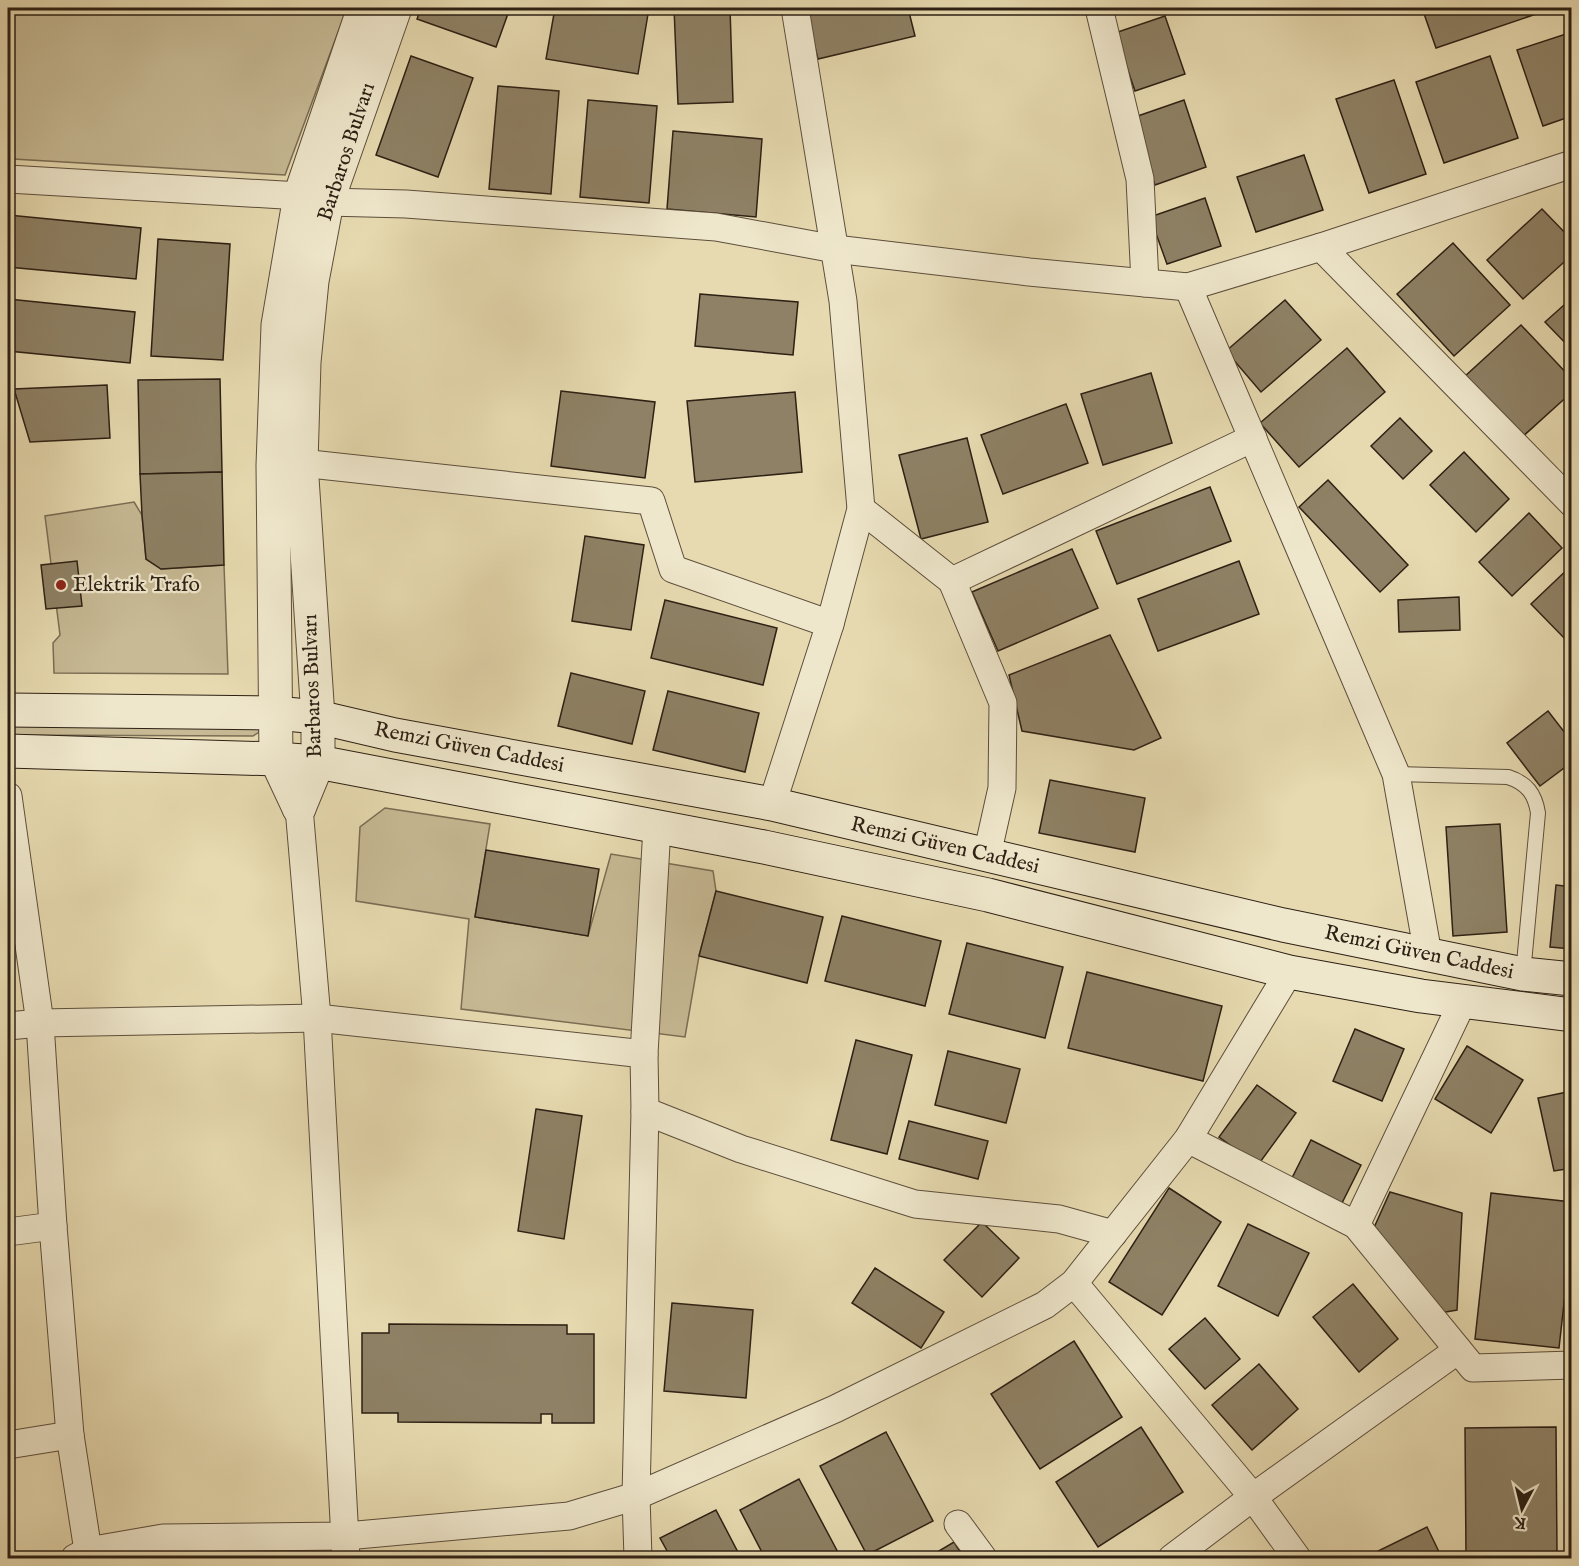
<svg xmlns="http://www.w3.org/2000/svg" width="1579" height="1566" viewBox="0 0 1579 1566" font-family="'IM FELL English',serif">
<rect width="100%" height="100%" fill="#e7dab0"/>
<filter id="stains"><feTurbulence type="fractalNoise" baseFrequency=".00333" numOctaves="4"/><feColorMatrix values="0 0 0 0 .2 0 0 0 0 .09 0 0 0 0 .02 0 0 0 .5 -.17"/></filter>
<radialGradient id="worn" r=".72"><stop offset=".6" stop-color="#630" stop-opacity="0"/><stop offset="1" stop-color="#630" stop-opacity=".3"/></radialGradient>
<!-- green -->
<g fill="#c7ba95" stroke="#7a6d54" stroke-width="1.5">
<polygon points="8,8 347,8 285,175 13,159 8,93"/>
<polygon points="134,502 142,515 146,559 161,569 224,565 228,674 54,673 53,643 60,635 45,516"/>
<polygon points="8,720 260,727 259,732 253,736 8,735"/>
<polygon points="385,808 490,824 475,917 588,936 611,854 713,871 716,891 699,956 685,1037 461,1009 469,919 356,901 360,827"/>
</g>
<!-- building -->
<g fill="#8e8165" stroke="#2d2014" stroke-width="1.5">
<polygon points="421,8 510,8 496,47 417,19"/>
<polygon points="555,8 649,8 638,74 546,59"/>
<polygon points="674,8 730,8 733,102 678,104"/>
<polygon points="805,8 908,8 915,36 818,59"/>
<polygon points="1422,8 1544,8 1545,11 1436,48"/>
<polygon points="1165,16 1185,74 1135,91 1115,33"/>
<polygon points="1572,32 1572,116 1543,126 1517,50"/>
<polygon points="411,56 473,78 438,177 376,155"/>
<polygon points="1490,56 1518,138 1444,163 1416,82"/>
<polygon points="1394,80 1426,174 1369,193 1336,99"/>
<polygon points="498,86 559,91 551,194 489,189"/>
<polygon points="588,100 657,106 649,203 580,197"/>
<polygon points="1184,100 1206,167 1155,185 1132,118"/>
<polygon points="673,131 762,139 756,217 667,209"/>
<polygon points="1304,155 1323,210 1256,232 1237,177"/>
<polygon points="1205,198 1221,246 1167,264 1150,217"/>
<polygon points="1542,209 1572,240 1572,255 1523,299 1487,260"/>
<polygon points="8,215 141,228 136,279 8,267"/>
<polygon points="158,239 230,244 223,360 151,356"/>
<polygon points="1453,243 1510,305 1454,356 1397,294"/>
<polygon points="700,294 798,302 793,355 695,346"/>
<polygon points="1572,298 1572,350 1545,322"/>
<polygon points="8,299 135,312 130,363 8,351"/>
<polygon points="1285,300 1321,340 1261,392 1226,351"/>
<polygon points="1521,325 1572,379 1572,392 1520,439 1464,377"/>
<polygon points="1347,348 1385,392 1299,467 1260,423"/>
<polygon points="1151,373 1172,443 1103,465 1081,394"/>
<polygon points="220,379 222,472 140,474 138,380"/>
<polygon points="107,385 110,438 30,442 14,389"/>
<polygon points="561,391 655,402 645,478 551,466"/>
<polygon points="795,392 802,472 695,482 687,401"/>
<polygon points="1066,404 1088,463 1003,494 981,435"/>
<polygon points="1400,418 1432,451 1403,479 1371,446"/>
<polygon points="967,438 988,522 921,539 899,455"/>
<polygon points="1464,452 1509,499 1476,532 1430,485"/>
<polygon points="222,472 224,565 161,569 146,559 142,515 140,474"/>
<polygon points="1328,480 1408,565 1380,592 1299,507"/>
<polygon points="1210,487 1231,541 1117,584 1096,531"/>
<polygon points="1529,513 1562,548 1512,596 1479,562"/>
<polygon points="585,536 644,545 631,630 572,621"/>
<polygon points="1072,549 1098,608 998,651 972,592"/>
<polygon points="77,561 82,606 46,609 41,565"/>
<polygon points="1239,561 1259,614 1158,651 1138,599"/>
<polygon points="1572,565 1572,636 1567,641 1531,604"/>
<polygon points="1459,597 1460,630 1399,632 1398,600"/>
<polygon points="665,600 777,628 763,685 651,658"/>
<polygon points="1110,635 1161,738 1134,750 1022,731 1009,675"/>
<polygon points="571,673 645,691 632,744 558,726"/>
<polygon points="668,691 759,713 745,772 653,750"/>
<polygon points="1548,711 1572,742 1572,762 1540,786 1507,743"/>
<polygon points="1050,780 1145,798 1135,852 1039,833"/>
<polygon points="1500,824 1507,932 1453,936 1446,827"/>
<polygon points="486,850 599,869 588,936 475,917"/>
<polygon points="1556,885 1572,887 1572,949 1550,947"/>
<polygon points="716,891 823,917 807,983 699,956"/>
<polygon points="842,916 941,941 925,1006 825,981"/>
<polygon points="967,943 1063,967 1045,1038 949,1014"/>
<polygon points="1087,972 1222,1006 1203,1081 1068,1048"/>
<polygon points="1355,1029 1404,1049 1382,1101 1333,1081"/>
<polygon points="856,1040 912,1055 887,1154 831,1140"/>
<polygon points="1467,1046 1523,1080 1491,1133 1435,1099"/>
<polygon points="948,1051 1020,1069 1006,1123 935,1105"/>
<polygon points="1257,1085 1296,1113 1258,1165 1219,1137"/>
<polygon points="1572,1091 1572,1168 1554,1171 1538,1098"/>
<polygon points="536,1109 582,1116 564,1239 518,1231"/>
<polygon points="909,1121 988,1141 978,1179 899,1159"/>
<polygon points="1311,1140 1361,1165 1341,1205 1291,1180"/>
<polygon points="1169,1188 1221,1222 1162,1315 1109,1282"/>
<polygon points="1390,1192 1462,1213 1457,1310 1440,1313 1373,1230"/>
<polygon points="1491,1193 1572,1202 1572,1232 1559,1348 1475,1339"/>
<polygon points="982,1222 1019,1258 982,1297 944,1260"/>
<polygon points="1248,1224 1309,1253 1278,1316 1218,1286"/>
<polygon points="875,1268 944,1312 921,1348 852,1303"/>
<polygon points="1353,1284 1398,1339 1359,1372 1313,1317"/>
<polygon points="672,1303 753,1310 746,1398 664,1391"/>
<polygon points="1205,1318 1240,1359 1205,1389 1169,1349"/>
<polygon points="389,1324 567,1325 567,1334 594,1334 594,1423 552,1423 552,1414 541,1414 541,1423 398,1422 398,1413 362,1413 362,1333 389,1333"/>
<polygon points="1074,1341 1122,1417 1040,1469 991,1394"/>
<polygon points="1259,1364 1298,1409 1252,1450 1212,1405"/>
<polygon points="1141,1427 1183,1492 1098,1547 1056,1482"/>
<polygon points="1556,1427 1557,1554 1466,1555 1465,1428"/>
<polygon points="886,1432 933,1521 867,1555 820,1466"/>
<polygon points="799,1479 841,1558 765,1558 740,1510"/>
<polygon points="716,1510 741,1558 671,1558 660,1538"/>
<polygon points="1427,1527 1442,1558 1364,1558"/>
<polygon points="954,1542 964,1558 927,1558"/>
</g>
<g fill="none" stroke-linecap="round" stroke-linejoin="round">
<defs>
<path id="service" d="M1396,774l112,3c19,6 27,17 30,36l-15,161"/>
<g id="minor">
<polyline points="1099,8 1140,179 1145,283"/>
<polyline points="8,179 300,196"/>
<polyline points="327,202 406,204 716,227 835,249 1029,272 1188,287 1321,247 1572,164"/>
<polyline points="1321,247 1572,503"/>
<polyline points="1188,287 1396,774 1426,943 1425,954"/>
<polyline points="301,463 651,501 673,569 830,624"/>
<polyline points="861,509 952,581 1003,703 1002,788 987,855"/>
<polyline points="952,581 1253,438"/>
<polyline points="8,796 40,1023 53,1226 70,1435 88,1551"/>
<polyline points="772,804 830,624 861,509 843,301 795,8"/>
<polyline points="299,808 317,1018 346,1558"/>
<polyline points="8,1026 40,1023 317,1018 644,1054"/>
<polyline points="645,1111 741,1149 915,1204 1059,1219 1113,1234"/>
<polyline points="1188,1139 1356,1225 1473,1368 1572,1365"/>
<polyline points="1356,1225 1463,1001"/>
<polyline points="8,1232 53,1226"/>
<polyline points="1074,1283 1253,1497 1297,1558"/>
<polyline points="8,1445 70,1435"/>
<polyline points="958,1524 983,1558"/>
<polyline points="75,1558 88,1551 163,1538 346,1536 569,1516 636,1496 835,1409 1045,1305 1074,1283 1188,1139 1289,972"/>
<polyline points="638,1558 636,1496 645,1111 644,1054 657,827"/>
<polyline points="1172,1558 1253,1497 1458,1350"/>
</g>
<g id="tertiary">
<polyline points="299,808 318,762 318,717 301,463 304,362 312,281 327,202 395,8"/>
<polyline points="299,808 276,759 273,465 278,325 300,196 364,8"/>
</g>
<g id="secondary">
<polyline points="8,710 275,713 318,717 395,735 772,804 1283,925 1523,974 1572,979"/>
<polyline points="8,751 276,759 318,762 764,847 988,895 1289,972 1421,996 1572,1015"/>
</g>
</defs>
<!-- service casing -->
<use href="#service" stroke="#5c4e3b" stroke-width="16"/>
<!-- minor casing -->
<use href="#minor" stroke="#5c4e3b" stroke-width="29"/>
<!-- tertiary casing -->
<use href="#tertiary" stroke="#5c4e3b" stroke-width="35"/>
<!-- secondary casing -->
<use href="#secondary" stroke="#2d2014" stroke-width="35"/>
<!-- service -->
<use href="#service" stroke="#efe7cc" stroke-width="14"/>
<!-- minor -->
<use href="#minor" stroke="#efe7cc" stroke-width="27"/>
<!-- tertiary -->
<use href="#tertiary" stroke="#efe7cc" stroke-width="33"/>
<!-- secondary -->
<use href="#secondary" stroke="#efe7cc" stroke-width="33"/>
</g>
<!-- markers -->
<circle fill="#8f2418" stroke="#efe7cc" stroke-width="2" cx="61" cy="585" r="6"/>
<g text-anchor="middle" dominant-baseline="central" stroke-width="4.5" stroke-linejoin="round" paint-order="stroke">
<!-- street labels -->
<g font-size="21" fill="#2d2014" stroke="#efe7cc">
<text transform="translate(347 152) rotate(-72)">Barbaros Bulvarı</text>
<text transform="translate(313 686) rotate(-92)">Barbaros Bulvarı</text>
<text transform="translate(469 748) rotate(11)">Remzi Güven Caddesi</text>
<text transform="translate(945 846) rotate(13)">Remzi Güven Caddesi</text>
<text transform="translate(1419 953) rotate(12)">Remzi Güven Caddesi</text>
</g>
<!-- poi labels -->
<g font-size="21" fill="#2d2014" stroke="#efe7cc" text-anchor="start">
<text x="73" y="585">Elektrik Trafo</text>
</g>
</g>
<!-- margin -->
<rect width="1579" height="1566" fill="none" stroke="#e7dab0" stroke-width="30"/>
<rect x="9" y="9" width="1561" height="1548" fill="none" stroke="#2d2014" stroke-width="3"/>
<rect x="15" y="15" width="1549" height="1536" fill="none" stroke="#2d2014" stroke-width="1.5"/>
<!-- north arrow -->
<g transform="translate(1522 1509) rotate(187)" stroke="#efe7cc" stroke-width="4.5" paint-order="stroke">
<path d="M0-4.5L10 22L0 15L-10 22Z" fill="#2d2014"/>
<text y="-9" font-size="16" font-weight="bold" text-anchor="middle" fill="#2d2014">K</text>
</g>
<rect width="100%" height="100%" filter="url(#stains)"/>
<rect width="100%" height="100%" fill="url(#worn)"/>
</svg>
